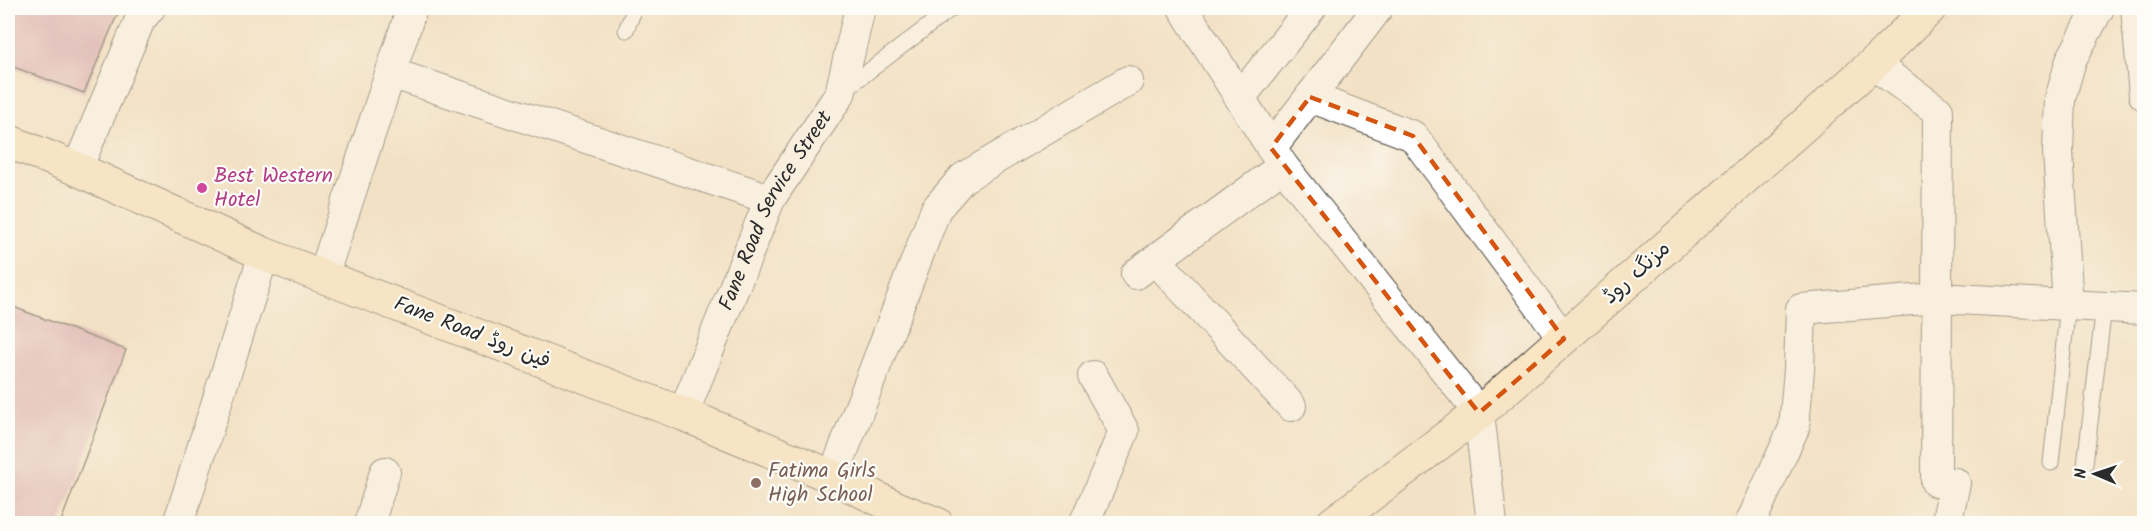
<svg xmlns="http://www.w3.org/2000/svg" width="2152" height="531" viewBox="0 0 2152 531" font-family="Kalam,'Playpen Sans Arabic',sans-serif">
<rect width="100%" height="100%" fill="#fdfcf7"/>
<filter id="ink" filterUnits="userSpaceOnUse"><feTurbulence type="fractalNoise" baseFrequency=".0167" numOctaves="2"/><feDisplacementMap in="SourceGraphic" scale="12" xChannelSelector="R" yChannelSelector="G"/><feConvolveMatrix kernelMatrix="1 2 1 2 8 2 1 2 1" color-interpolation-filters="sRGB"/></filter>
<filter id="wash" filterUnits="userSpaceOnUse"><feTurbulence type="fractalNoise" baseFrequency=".008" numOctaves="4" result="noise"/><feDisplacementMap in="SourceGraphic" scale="24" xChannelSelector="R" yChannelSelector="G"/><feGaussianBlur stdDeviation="1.35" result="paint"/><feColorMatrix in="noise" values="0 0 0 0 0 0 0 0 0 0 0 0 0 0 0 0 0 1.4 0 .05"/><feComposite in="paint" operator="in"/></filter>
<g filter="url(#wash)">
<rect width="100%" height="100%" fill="#f3e1c5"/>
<g id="blocks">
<!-- building -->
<g fill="#d199b0">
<polygon points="8,8 120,8 84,93 8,65"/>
<polygon points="8,305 126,350 60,524 8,524"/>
</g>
</g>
</g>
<g filter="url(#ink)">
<use href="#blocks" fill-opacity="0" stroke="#494642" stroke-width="1.5"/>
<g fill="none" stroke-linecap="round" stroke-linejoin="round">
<defs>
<g id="lane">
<polyline points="626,30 635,8"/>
<polyline points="844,90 952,8"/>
<polyline points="2051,463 2068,305"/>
<polyline points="2085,464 2104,307"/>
</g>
<g id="street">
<polyline points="1183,8 1283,166 1479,413 1492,524"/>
<polyline points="2136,8 2144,95"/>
<polyline points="1873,64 1938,111 1936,482 1955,483 1946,524"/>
<polyline points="391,73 770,199"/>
<polyline points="1310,97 1413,136 1564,339"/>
<polyline points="1240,98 1311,8"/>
<polyline points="1271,148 1378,8"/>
<polyline points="77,169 140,20 150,8"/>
<polyline points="1156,260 1291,406"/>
<polyline points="1136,274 1283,166"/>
<polyline points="323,276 412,8"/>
<polyline points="2068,305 2058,152 2060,99 2071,60 2099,8"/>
<path id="s1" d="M683,414l87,-215 70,-105 20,-86"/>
<polyline points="833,477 936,209 963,178 1128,81"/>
<polyline points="178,524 264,254"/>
<polyline points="369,524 385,472"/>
<polyline points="1084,524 1124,431 1093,376"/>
<polyline points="1750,524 1794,428 1799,369 1801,309 1937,298 2144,309"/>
</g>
<g id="secondary">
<polyline points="8,141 77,169 264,254 683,414 833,477 899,509 937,524"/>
<polyline points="1332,524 1479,413 1873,64 1930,8"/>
</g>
</defs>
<!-- lane casing -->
<use href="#lane" stroke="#494642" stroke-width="17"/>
<!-- street casing -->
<use href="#street" stroke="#494642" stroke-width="32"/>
<!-- secondary casing -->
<use href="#secondary" stroke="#494642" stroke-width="35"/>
<!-- lane -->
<use href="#lane" stroke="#fff" stroke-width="15"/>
<!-- street -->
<use href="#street" stroke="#fff" stroke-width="30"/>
<!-- secondary -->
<use href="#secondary" stroke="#fbe6c4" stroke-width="33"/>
</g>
</g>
<!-- marked area -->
<path d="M0 0H2152V531H0ZM1310,97l103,39 151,203 -85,74 -208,-265z" fill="#f3e1c5" fill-opacity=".55" fill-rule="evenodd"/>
<path fill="none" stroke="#d5540f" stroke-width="4.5" stroke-dasharray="12 8" stroke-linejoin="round" d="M1310,97l103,39 151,203 -85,74 -208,-265z"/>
<!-- markers -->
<circle fill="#d1479c" stroke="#fdfcf7" stroke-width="2" cx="202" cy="188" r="6"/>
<circle fill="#8d6e63" stroke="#fdfcf7" stroke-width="2" cx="756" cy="483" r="6"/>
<g text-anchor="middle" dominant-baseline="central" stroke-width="4.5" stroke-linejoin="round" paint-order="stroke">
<!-- hotel labels -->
<g font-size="21" fill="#b23c85" stroke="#fdfcf7" text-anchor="start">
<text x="214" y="176">Best Western<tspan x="214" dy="24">Hotel</tspan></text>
</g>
<!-- street labels -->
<g font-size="21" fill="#2b2b2b" stroke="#fdfcf7">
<text stroke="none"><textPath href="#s1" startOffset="224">Fane Road Service Street</textPath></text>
<text transform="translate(1637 273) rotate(-42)">مزنگ روڈ</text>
<text transform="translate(472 333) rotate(21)">Fane Road فین روڈ</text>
</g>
<!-- education labels -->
<g font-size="21" fill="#785e54" stroke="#fdfcf7" text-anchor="start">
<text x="768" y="471">Fatima Girls<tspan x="768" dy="24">High School</tspan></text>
</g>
</g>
<!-- margin -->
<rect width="2152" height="531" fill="none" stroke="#fdfcf7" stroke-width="30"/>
<!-- north arrow -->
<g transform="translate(2095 474) rotate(272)" stroke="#fdfcf7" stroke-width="4.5" paint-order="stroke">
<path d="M0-4.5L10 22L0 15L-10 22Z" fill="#2b2b2b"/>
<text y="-9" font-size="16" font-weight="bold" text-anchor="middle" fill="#2b2b2b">N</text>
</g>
</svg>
